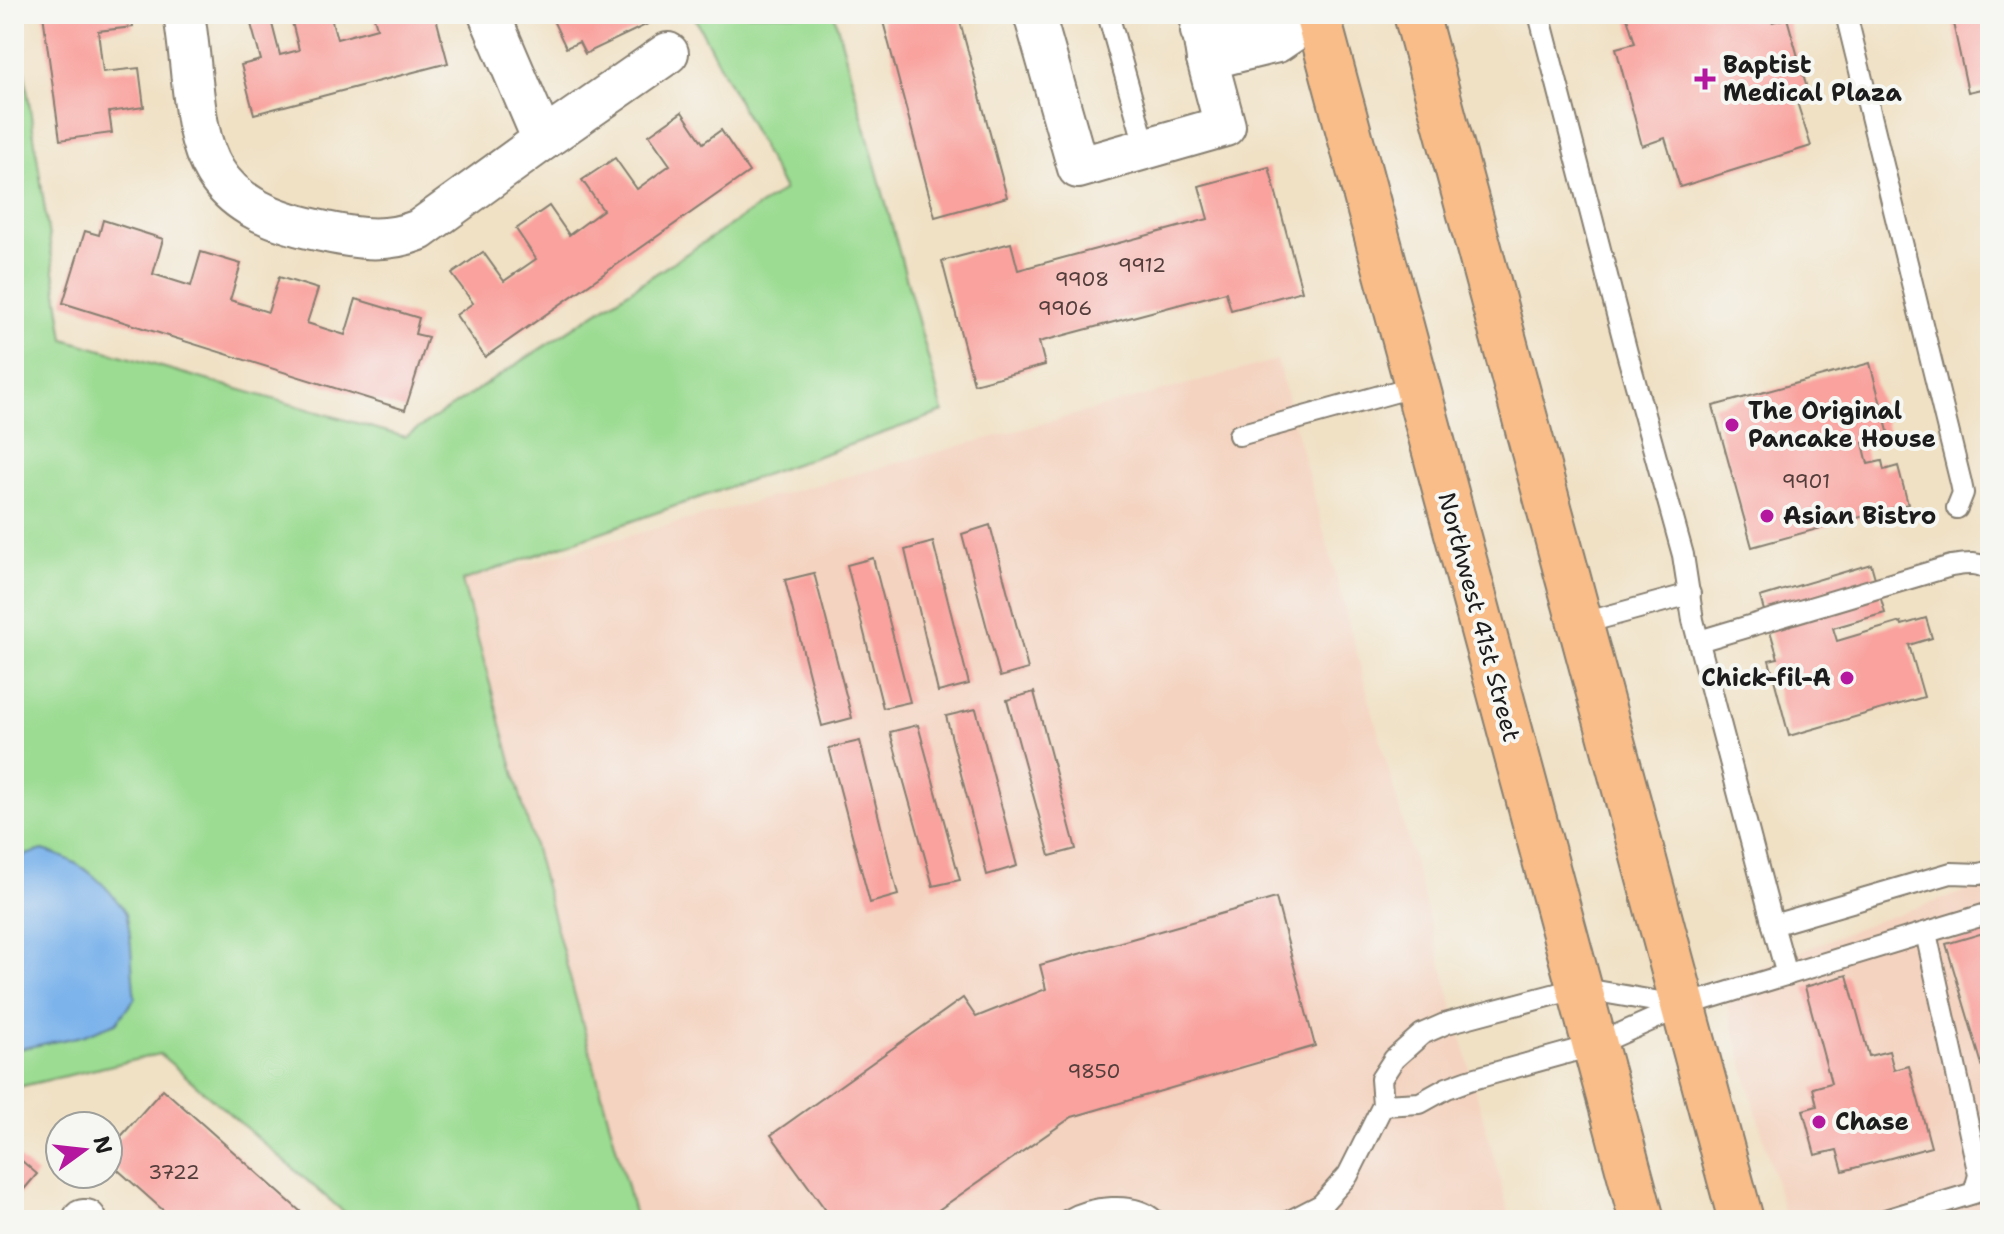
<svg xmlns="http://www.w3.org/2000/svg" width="2004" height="1234" viewBox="0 0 2004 1234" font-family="'Shantell Sans',sans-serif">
<rect width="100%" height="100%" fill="#f6f6f2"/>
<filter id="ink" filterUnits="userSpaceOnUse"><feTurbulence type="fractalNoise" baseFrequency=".0125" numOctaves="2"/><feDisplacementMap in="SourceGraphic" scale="16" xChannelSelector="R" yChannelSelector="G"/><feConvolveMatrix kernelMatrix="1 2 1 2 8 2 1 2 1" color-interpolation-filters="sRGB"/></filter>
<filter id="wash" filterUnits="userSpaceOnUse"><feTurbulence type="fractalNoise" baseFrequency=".006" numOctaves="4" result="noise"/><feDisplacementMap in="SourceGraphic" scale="32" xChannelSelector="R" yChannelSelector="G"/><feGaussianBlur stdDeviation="1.8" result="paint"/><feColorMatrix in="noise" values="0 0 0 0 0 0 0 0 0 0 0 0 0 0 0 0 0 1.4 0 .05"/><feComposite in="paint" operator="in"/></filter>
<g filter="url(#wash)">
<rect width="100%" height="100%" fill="#f0e1c5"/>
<!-- built -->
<g fill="#f4d3c0">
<polygon points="1277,360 1511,1220 636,1220 462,581"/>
<polygon points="1990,883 1990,1220 1786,1220 1720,980 1771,964 1865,925"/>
</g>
<!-- green -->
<polygon fill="#9bdc92" stroke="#5c7c57" stroke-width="2" points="14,14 16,14 64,339 405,437 784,190 693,14 834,14 943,412 462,581 636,1220 353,1220 160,1054 14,1088"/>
<!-- water -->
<path fill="#7cb3eb" stroke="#4c6884" stroke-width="2" d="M43,850c32,9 55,25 75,52 4,5 8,9 9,15 6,27 4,54 8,81l-19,25 -34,13 -68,14v-185l4,-8z"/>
<g id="blocks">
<!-- building -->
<g fill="#f9a29e">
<polygon points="43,14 131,14 133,27 98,31 103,72 139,68 144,107 109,112 112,133 60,140"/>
<polygon points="290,14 330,14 337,39 377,28 373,14 413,14 414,18 435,14 448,63 254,114 241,65 261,60 251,24 271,20 280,55 299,50"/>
<polygon points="550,14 650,14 654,21 585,54 579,42 566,48"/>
<polygon points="881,14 958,14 1007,197 935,217"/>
<polygon points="1626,14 1770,14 1772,22 1787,18 1808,92 1795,96 1811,146 1680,187 1665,138 1642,146 1616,48 1635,43"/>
<polygon points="1951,14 1990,14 1990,87 1968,92"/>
<polygon points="682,112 703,143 721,130 749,172 485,357 456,315 473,303 452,274 483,252 504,281 536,259 516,229 549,206 569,235 603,210 582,180 615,158 637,189 670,165 649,135"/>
<polygon points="1269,167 1302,291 1231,310 1226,292 1039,342 1045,365 974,384 942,261 1011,243 1018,270 1208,219 1199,186"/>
<polygon points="103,220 163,239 153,274 191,286 201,252 241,264 230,300 268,312 279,277 318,289 307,323 345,335 356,299 419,318 415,334 428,337 405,410 63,303 85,231 99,235"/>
<polygon points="1870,363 1889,435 1863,443 1868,464 1882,461 1884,470 1898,466 1908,504 1752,547 1713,406"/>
<polygon points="990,525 1028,669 1000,677 962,534"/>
<polygon points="933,542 969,684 938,692 905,550"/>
<polygon points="873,558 910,702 883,708 847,565"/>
<polygon points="1871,564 1885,613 1833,628 1837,641 1901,622 1902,625 1926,618 1932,638 1909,645 1924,697 1789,736 1769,660 1778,658 1760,597"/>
<polygon points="814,573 852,718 822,726 785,580"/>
<polygon points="1034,692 1076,849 1050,856 1007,700"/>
<polygon points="976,709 1017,866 987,875 946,716"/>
<polygon points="918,725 960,880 933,886 890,732"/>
<polygon points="860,741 898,895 870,903 829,748"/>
<polygon points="1276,898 1315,1046 1072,1117 924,1220 833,1220 771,1135 963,998 976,1017 1046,989 1040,965"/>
<polygon points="1990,931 1990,1066 1983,1068 1946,944"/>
<polygon points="1847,975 1869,1056 1889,1051 1894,1070 1909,1066 1931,1147 1843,1171 1837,1150 1815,1155 1803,1110 1817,1106 1813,1088 1831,1083 1805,987"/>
<polygon points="163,1089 310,1220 174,1220 108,1161 108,1151"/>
<polygon points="14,1154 37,1174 14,1201"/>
</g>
</g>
</g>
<g filter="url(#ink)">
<use href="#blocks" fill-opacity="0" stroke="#867e70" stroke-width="2"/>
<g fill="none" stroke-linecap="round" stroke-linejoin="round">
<defs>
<g id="service">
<polyline points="1108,14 1146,149"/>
<polyline points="1539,14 1627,353 1683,555 1693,620 1773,925"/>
<polyline points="1846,14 1961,483 1963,493 1957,508"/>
<polyline points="1239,435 1416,386"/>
<polyline points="1580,624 1690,594"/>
<path d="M1699,641l252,-75c14,-2 28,-5 39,5"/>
<polyline points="1787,975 1773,925 1951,873 1980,874 1990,871"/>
<polyline points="1383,1105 1420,1103 1447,1088 1469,1080 1595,1045 1683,1006 1990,913"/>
<path d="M1068,1220c22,-13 66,-19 86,0"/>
<polyline points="1292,1220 1321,1205 1348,1175 1383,1105 1381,1079 1394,1059 1422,1034 1447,1023 1579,988 1683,1006"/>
<polyline points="1885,1220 1974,1193 1979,1175 1926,933"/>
</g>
<g id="minor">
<path d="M184,14c18,112 -4,187 133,216 36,8 67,14 102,0l124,-90 -54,-126"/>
<polyline points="1034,14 1078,168 1225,126 1207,59 1200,14"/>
<polyline points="1201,31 1266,14"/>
<polyline points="1207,59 1277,42 1317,15"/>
<polyline points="543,140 668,53"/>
<polyline points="83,1220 86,1220"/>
</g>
<g id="primary">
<polyline points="1317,14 1642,1220"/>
<polyline points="1416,14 1741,1220"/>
</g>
</defs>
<!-- service casing -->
<use href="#service" stroke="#867e70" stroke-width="24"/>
<!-- minor casing -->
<use href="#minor" stroke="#867e70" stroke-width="44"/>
<!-- primary casing -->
<use href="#primary" stroke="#867e70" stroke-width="48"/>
<!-- service -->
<use href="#service" stroke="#fff" stroke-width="20"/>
<!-- minor -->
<use href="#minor" stroke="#fff" stroke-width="40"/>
<!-- primary -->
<use href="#primary" stroke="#f8bd88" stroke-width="44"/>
</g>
</g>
<!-- markers -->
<g fill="#b5179e" stroke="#f6f6f2" stroke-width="3">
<path d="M1701 67h8v8h8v8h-8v8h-8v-8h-8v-8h8z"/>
<circle cx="1732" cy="425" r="8"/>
<circle cx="1767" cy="516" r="8"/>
<circle cx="1847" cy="678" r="8"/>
<circle cx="1819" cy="1122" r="8"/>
</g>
<g text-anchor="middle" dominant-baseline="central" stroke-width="8" stroke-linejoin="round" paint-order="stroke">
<!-- number labels -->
<g font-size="20" fill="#533e3c">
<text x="1142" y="265">9912</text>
<text x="1082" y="279">9908</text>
<text x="1065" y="308">9906</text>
<text x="1806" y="481">9901</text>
<text x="1094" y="1071">9850</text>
<text x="174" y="1172">3722</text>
</g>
<!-- poi labels -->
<g font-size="24" font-weight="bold" fill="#1c1c1c" stroke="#f6f6f2" text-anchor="start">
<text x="1723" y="65">Baptist<tspan x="1723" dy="28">Medical Plaza</tspan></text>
<text x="1748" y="411">The Original<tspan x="1748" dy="28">Pancake House</tspan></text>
<text x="1783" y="516">Asian Bistro</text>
<text x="1831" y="678" text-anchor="end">Chick-fil-A</text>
<text x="1835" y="1122">Chase</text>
</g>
<!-- street labels -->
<g font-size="24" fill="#1c1c1c" stroke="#f6f6f2">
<text transform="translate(1479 617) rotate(75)">Northwest 41st Street</text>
</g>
</g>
<!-- margin -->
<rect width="2004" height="1234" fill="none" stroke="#f6f6f2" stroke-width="48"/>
<!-- north arrow -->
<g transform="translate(84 1150) rotate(75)"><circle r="38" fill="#f6f6f2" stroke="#9f9f9c" stroke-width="2"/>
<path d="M0-6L14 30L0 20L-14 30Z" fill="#b5179e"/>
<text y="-12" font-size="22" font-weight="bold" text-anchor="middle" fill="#1c1c1c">N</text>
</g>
</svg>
